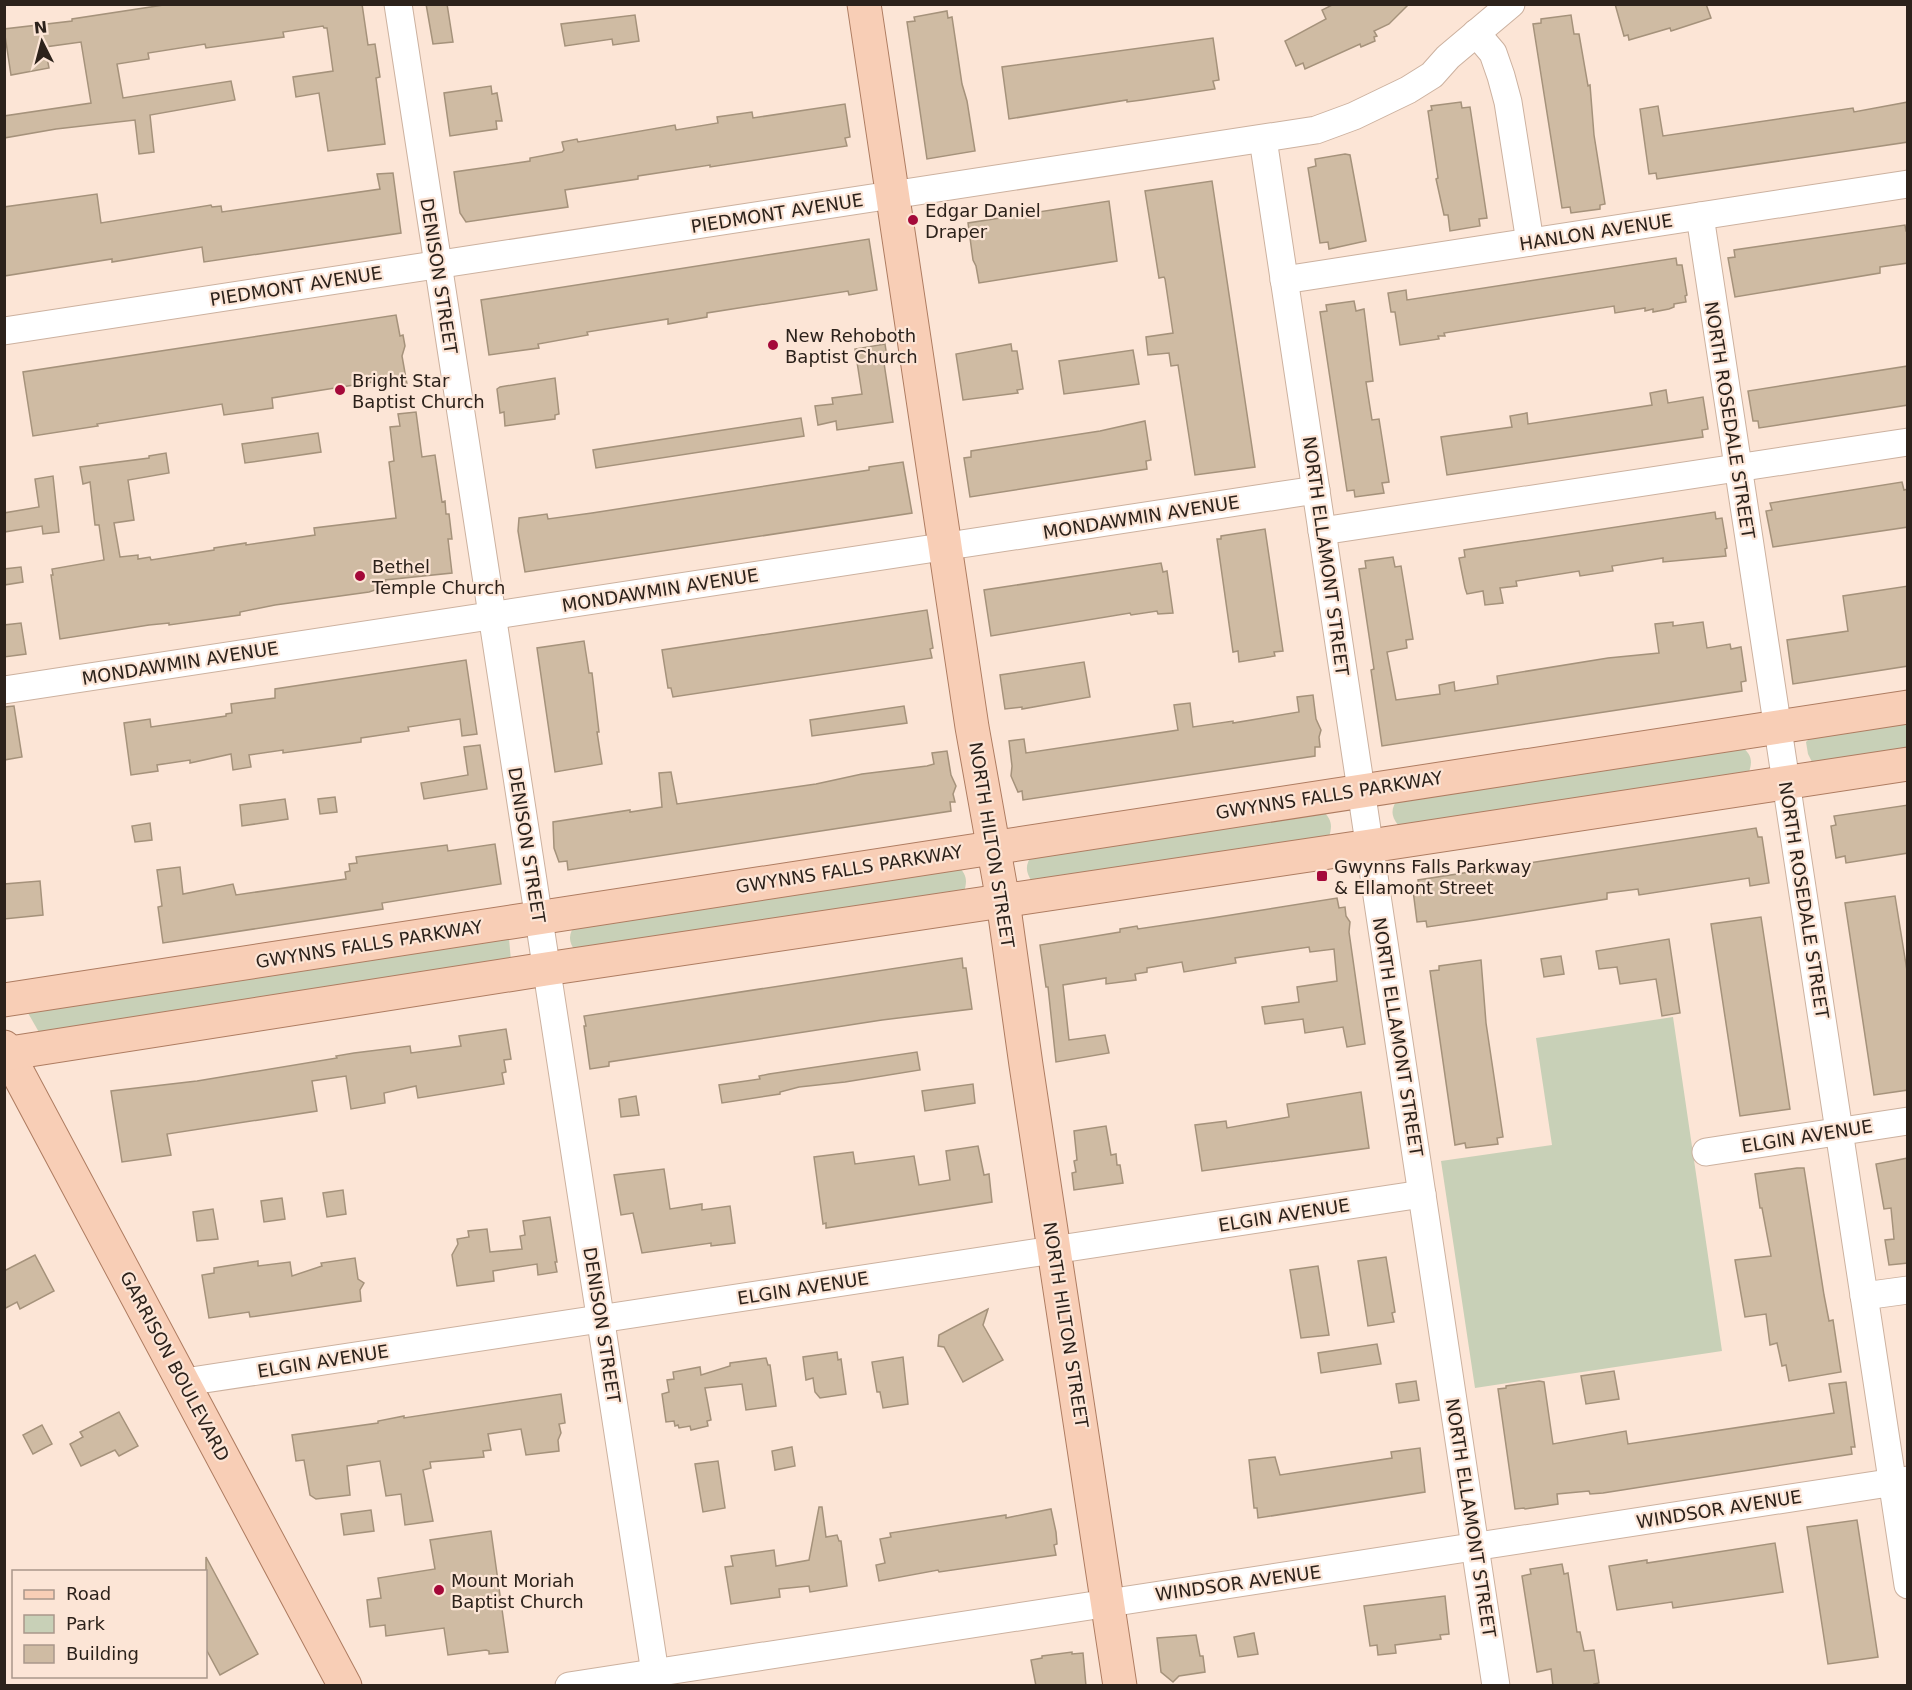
<svg xmlns="http://www.w3.org/2000/svg" width="1912" height="1690" viewBox="0 0 1912 1690" font-family="'DejaVu Sans',sans-serif">
<rect width="100%" height="100%" fill="#fce5d6"/>
<!-- green -->
<g fill="#c8d0b7">
<polygon points="1907,717 1907,754 1813,764 1808,754 1806,742 1813,735"/>
<path d="M1741,746c10,8 12,14 8,26l-351,53c-8,-10 -7,-18 1,-27z"/>
<path d="M1322,810c9,9 11,14 7,27l-297,45c-7,-11 -7,-18 1,-28z"/>
<path d="M957,865c9,9 11,14 7,27l-389,59c-7,-10 -7,-18 2,-28z"/>
<polygon points="509,939 511,960 40,1034 28,1013 31,1004"/>
<polygon points="1673,1017 1722,1351 1475,1388 1441,1161 1552,1145 1536,1038"/>
</g>
<!-- building -->
<g fill="#cfbba3" stroke="#a5927b" stroke-width="1.5">
<polygon points="170,4 362,4 368,45 375,44 380,77 376,78 385,144 328,151 319,93 296,97 293,77 333,71 327,28 324,28 323,26 283,32 284,37 206,48 205,44 148,53 149,59 117,64 123,98 231,81 235,100 150,115 154,152 139,154 135,120 56,129 4,138 4,116 91,103 81,42 45,47 49,68 11,75 4,29 72,21 72,19"/>
<polygon points="426,4 447,4 453,42 433,44"/>
<polygon points="1334,4 1409,4 1389,24 1374,31 1377,36 1374,37 1375,41 1361,47 1360,44 1305,69 1303,63 1296,66 1285,41 1326,19 1322,10"/>
<polygon points="1615,4 1706,4 1711,18 1671,31 1670,28 1629,40 1628,35 1624,36"/>
<polygon points="947,11 948,18 952,17 962,84 967,101 975,151 927,159 907,22 915,21 914,17"/>
<polygon points="635,15 639,41 613,45 612,39 565,46 561,24"/>
<polygon points="1571,15 1574,34 1579,34 1588,86 1590,85 1594,135 1605,204 1600,205 1600,209 1571,213 1570,207 1562,208 1533,24 1541,23 1541,19"/>
<polygon points="1213,38 1219,80 1213,81 1215,89 1142,100 1127,102 1127,100 1009,119 1002,67"/>
<polygon points="491,86 492,94 497,93 502,121 496,121 497,129 450,136 444,93"/>
<polygon points="1461,102 1462,108 1470,107 1487,218 1479,219 1480,226 1450,231 1448,215 1444,215 1436,179 1438,178 1428,111 1432,110 1431,106"/>
<polygon points="1908,102 1908,142 1657,179 1656,173 1649,174 1640,109 1658,106 1663,136 1853,108 1854,112"/>
<polygon points="845,104 850,137 845,138 847,146 710,167 710,165 638,176 638,179 565,190 568,207 466,222 460,213 454,172 530,161 530,158 562,152 564,150 562,142 577,139 578,142 675,125 676,130 718,123 717,117 752,112 753,118"/>
<polygon points="1345,154 1350,155 1366,241 1329,249 1328,242 1320,243 1308,168 1316,166 1315,159"/>
<polygon points="393,173 401,233 204,262 202,247 112,262 112,259 4,276 4,207 97,194 101,223 211,205 212,207 221,206 222,212 380,189 377,174"/>
<polygon points="1212,181 1255,467 1195,475 1178,365 1171,366 1169,353 1148,355 1146,337 1173,333 1165,279 1164,277 1159,278 1145,191"/>
<polygon points="1109,201 1117,261 979,283 976,266 973,260 968,223"/>
<polygon points="1905,225 1906,231 1908,231 1908,263 1880,267 1880,273 1735,297 1728,258 1735,257 1734,250"/>
<polygon points="869,239 877,290 849,295 848,291 707,313 707,317 668,324 668,319 587,332 588,335 538,344 539,348 489,355 481,300"/>
<polygon points="1676,258 1677,265 1682,265 1687,295 1685,296 1686,302 1674,304 1674,307 1669,309 1653,312 1653,309 1645,311 1645,308 1615,313 1614,306 1444,333 1445,336 1438,336 1439,339 1400,345 1395,312 1391,312 1388,293 1406,290 1407,300"/>
<polygon points="1354,301 1356,311 1364,309 1373,381 1366,382 1372,420 1379,419 1389,482 1382,483 1384,493 1355,497 1354,490 1347,491 1320,312 1327,311 1326,305"/>
<polygon points="396,315 400,336 403,335 405,346 402,356 407,384 380,388 379,381 272,398 273,408 224,415 222,404 97,424 98,426 33,436 23,372"/>
<polygon points="885,344 888,363 884,363 893,422 837,430 836,421 818,425 815,406 833,404 832,398 862,394 855,349"/>
<polygon points="1011,344 1012,351 1017,351 1023,389 1017,390 1018,393 963,400 956,354"/>
<polygon points="1133,350 1139,384 1064,394 1059,361"/>
<polygon points="1908,366 1908,405 1759,428 1758,421 1753,421 1748,391"/>
<polygon points="555,378 559,414 555,415 555,419 505,426 504,412 500,413 497,389 500,387"/>
<polygon points="1666,390 1668,403 1703,397 1708,429 1702,430 1703,437 1447,475 1441,437 1512,427 1510,416 1527,413 1528,424 1652,405 1650,393"/>
<polygon points="416,412 422,457 435,455 442,502 445,501 446,514 449,514 452,539 448,539 452,573 385,580 387,586 369,592 275,605 240,612 240,615 169,625 169,623 149,625 60,639 51,575 53,575 52,569 104,560 99,525 95,525 90,482 83,484 80,467 149,458 149,456 166,453 169,473 128,480 134,520 114,523 120,557 138,555 138,559 150,557 151,560 214,550 214,548 246,543 246,545 315,535 314,528 396,518 389,462 394,461 390,427 400,426 398,414"/>
<polygon points="801,418 804,436 596,468 593,450"/>
<polygon points="1145,421 1151,460 1146,461 1147,469 970,497 964,458 971,457 971,451 1100,431"/>
<polygon points="318,433 321,452 245,463 242,444"/>
<polygon points="903,462 912,513 525,572 518,531 519,518 547,514 548,519 592,513 869,470 869,467"/>
<polygon points="53,476 59,532 43,534 42,526 4,532 4,513 39,507 35,479"/>
<polygon points="1902,482 1904,490 1908,489 1908,527 1773,547 1766,511 1772,510 1770,503"/>
<polygon points="1715,512 1716,519 1722,518 1727,548 1725,549 1726,556 1663,562 1663,558 1612,566 1613,571 1580,576 1579,571 1516,581 1517,586 1500,588 1503,603 1485,605 1483,591 1467,594 1465,588 1459,558 1465,557 1464,550"/>
<polygon points="1265,529 1283,651 1274,652 1275,656 1239,662 1238,651 1233,652 1217,539 1221,539 1221,536"/>
<polygon points="1393,557 1395,567 1401,566 1413,639 1406,640 1407,648 1387,652 1396,700 1440,694 1439,685 1454,682 1455,691 1498,684 1497,676 1608,658 1659,653 1655,624 1673,622 1673,626 1703,622 1707,648 1730,644 1731,649 1741,647 1746,681 1741,682 1742,691 1382,746 1371,670 1374,669 1359,569 1366,568 1365,561"/>
<polygon points="1161,563 1163,572 1167,571 1173,613 1158,614 1157,611 1131,615 1130,613 991,636 984,590"/>
<polygon points="21,567 23,582 4,585 4,569"/>
<polygon points="1908,586 1908,666 1793,684 1787,640 1848,631 1843,596"/>
<polygon points="927,610 933,648 930,649 932,658 673,697 671,688 668,688 662,650"/>
<polygon points="21,623 26,654 4,657 4,625"/>
<polygon points="584,641 589,673 592,673 593,681 599,732 597,732 602,764 555,772 537,648"/>
<polygon points="466,660 477,734 462,736 460,719 408,727 409,731 361,738 361,742 283,753 283,750 249,755 251,767 233,770 231,754 190,763 190,760 157,765 158,771 131,775 124,723 150,719 151,727 226,716 226,714 232,713 231,704 275,698 275,689"/>
<polygon points="1084,662 1090,697 1022,709 1022,707 1005,709 1000,675"/>
<polygon points="1313,695 1316,719 1321,730 1319,737 1320,747 1315,747 1315,756 1023,800 1022,791 1018,792 1011,776 1012,766 1009,741 1024,739 1026,753 1178,730 1174,705 1190,703 1193,727 1233,721 1233,723 1299,712 1297,697"/>
<polygon points="14,706 22,757 4,760 4,707"/>
<polygon points="904,706 907,723 812,736 810,720"/>
<polygon points="480,745 487,789 424,799 421,783 468,775 464,747"/>
<polygon points="947,751 951,775 956,786 953,794 955,802 950,802 951,811 568,870 567,861 559,862 554,848 553,822 630,810 630,812 662,807 659,773 671,772 677,804 816,784 862,774 927,766 934,764 932,753"/>
<polygon points="335,797 337,812 320,814 318,799"/>
<polygon points="285,799 288,819 242,826 240,805"/>
<polygon points="1908,805 1908,853 1846,863 1845,856 1836,858 1831,826 1836,825 1834,816"/>
<polygon points="150,823 152,840 135,842 132,826"/>
<polygon points="1756,828 1758,837 1762,837 1769,883 1750,886 1749,878 1639,895 1638,889 1607,893 1607,899 1475,920 1427,927 1426,921 1417,922 1413,890 1419,889 1418,880"/>
<polygon points="495,844 501,884 382,903 383,909 163,943 158,907 162,906 157,870 180,867 183,894 233,884 236,895 346,879 345,872 350,871 349,864 357,863 356,857 447,845 448,851"/>
<polygon points="40,881 43,915 4,919 4,884"/>
<polygon points="1895,896 1908,977 1908,1090 1874,1095 1845,903"/>
<polygon points="1337,898 1339,908 1345,907 1346,916 1350,922 1349,932 1365,1044 1347,1047 1343,1027 1305,1033 1303,1019 1265,1024 1262,1007 1299,1002 1297,987 1337,981 1334,949 1310,952 1309,947 1235,958 1236,963 1184,972 1182,962 1147,968 1147,972 1135,974 1136,980 1106,984 1106,978 1063,985 1069,1040 1105,1035 1109,1053 1056,1062 1048,987 1046,987 1040,945 1120,932 1120,929 1137,926 1138,929 1212,918"/>
<polygon points="1761,917 1790,1109 1740,1116 1711,924"/>
<polygon points="1669,939 1680,1013 1662,1016 1656,979 1620,984 1617,967 1599,969 1596,951"/>
<polygon points="1561,956 1564,974 1544,977 1541,959"/>
<polygon points="962,958 963,968 966,968 972,1009 882,1020 609,1062 609,1066 590,1069 584,1026 586,1026 584,1016"/>
<polygon points="1481,960 1486,1023 1503,1137 1497,1138 1498,1144 1466,1148 1465,1143 1455,1145 1430,971 1439,970 1439,966"/>
<polygon points="506,1029 511,1059 504,1060 506,1072 502,1073 504,1084 418,1098 416,1086 384,1093 385,1103 351,1109 346,1076 312,1081 317,1111 167,1134 171,1155 122,1162 111,1091 197,1081 337,1058 336,1056 354,1053 410,1046 411,1053 461,1046 459,1036"/>
<polygon points="917,1052 920,1070 845,1082 799,1087 780,1092 780,1094 722,1103 719,1085 760,1079 759,1076 769,1074"/>
<polygon points="973,1084 975,1103 925,1111 922,1091"/>
<polygon points="1361,1092 1369,1148 1202,1171 1195,1125 1226,1121 1227,1128 1289,1117 1287,1104"/>
<polygon points="636,1096 639,1115 621,1117 619,1099"/>
<polygon points="1106,1126 1111,1155 1116,1154 1117,1165 1120,1165 1123,1183 1074,1190 1072,1173 1076,1172 1074,1161 1077,1160 1074,1131"/>
<polygon points="978,1146 984,1175 989,1174 992,1202 826,1228 826,1223 823,1224 814,1157 853,1152 855,1164 914,1156 919,1185 950,1180 946,1151"/>
<polygon points="1908,1158 1908,1263 1889,1265 1885,1240 1894,1239 1891,1208 1884,1209 1876,1164"/>
<polygon points="1797,1168 1804,1168 1824,1295 1829,1321 1833,1320 1841,1372 1789,1381 1786,1365 1782,1366 1777,1343 1770,1345 1766,1314 1745,1317 1735,1260 1771,1256 1762,1208 1760,1208 1755,1174"/>
<polygon points="664,1169 670,1209 702,1204 702,1210 730,1206 735,1243 711,1246 711,1243 642,1253 633,1213 621,1215 614,1175"/>
<polygon points="343,1190 346,1214 327,1217 323,1193"/>
<polygon points="282,1198 285,1219 264,1222 261,1201"/>
<polygon points="213,1209 218,1239 197,1241 193,1212"/>
<polygon points="550,1217 557,1262 555,1262 557,1272 538,1275 537,1264 493,1271 494,1281 457,1286 452,1255 458,1244 457,1239 469,1237 468,1231 487,1229 490,1252 522,1249 520,1236 525,1235 523,1221"/>
<polygon points="35,1255 54,1291 20,1309 17,1302 4,1309 4,1271"/>
<polygon points="1386,1257 1395,1312 1392,1313 1394,1322 1368,1326 1358,1261"/>
<polygon points="355,1258 358,1279 364,1283 360,1290 361,1301 250,1317 249,1312 209,1318 202,1275 214,1273 214,1268 258,1261 258,1266 290,1262 292,1276 322,1266 321,1263"/>
<polygon points="1318,1266 1329,1335 1301,1338 1290,1270"/>
<polygon points="988,1309 983,1325 1003,1360 963,1382 944,1347 938,1346 939,1335"/>
<polygon points="1377,1344 1381,1364 1321,1373 1318,1353"/>
<polygon points="837,1352 838,1360 841,1359 846,1394 820,1398 815,1392 813,1378 806,1380 803,1357"/>
<polygon points="903,1357 908,1404 883,1408 880,1392 877,1392 872,1362"/>
<polygon points="766,1358 768,1365 770,1365 776,1406 746,1410 742,1384 705,1388 711,1420 707,1421 708,1426 691,1430 690,1426 679,1428 678,1425 675,1426 674,1421 666,1422 662,1394 669,1392 667,1380 674,1379 673,1372 700,1367 701,1375 730,1366 730,1363"/>
<polygon points="1614,1371 1619,1399 1586,1404 1581,1376"/>
<polygon points="1416,1381 1419,1400 1399,1403 1396,1384"/>
<polygon points="1539,1381 1544,1382 1553,1444 1626,1431 1628,1444 1834,1413 1829,1384 1846,1382 1855,1447 1851,1447 1852,1454 1603,1493 1590,1494 1589,1491 1557,1494 1558,1504 1525,1509 1524,1508 1515,1509 1498,1389 1506,1388 1506,1386"/>
<polygon points="561,1394 565,1423 559,1424 561,1433 558,1440 559,1451 526,1455 521,1429 488,1434 491,1450 483,1451 484,1457 430,1462 431,1468 423,1470 433,1521 405,1525 401,1494 386,1496 380,1461 347,1466 350,1495 316,1499 310,1495 304,1460 296,1461 292,1435 378,1423 378,1421 404,1416 404,1418"/>
<polygon points="119,1412 138,1446 119,1456 115,1450 81,1466 70,1444 83,1437 80,1432"/>
<polygon points="42,1425 52,1444 33,1454 23,1435"/>
<polygon points="792,1447 795,1466 775,1470 772,1451"/>
<polygon points="1420,1448 1425,1492 1258,1518 1257,1508 1254,1508 1249,1460 1275,1457 1280,1475 1392,1458 1391,1452"/>
<polygon points="718,1461 725,1508 703,1512 695,1464"/>
<polygon points="819,1507 822,1507 826,1537 837,1535 839,1541 841,1541 847,1586 810,1592 809,1586 779,1589 780,1597 731,1604 725,1567 733,1566 731,1556 774,1550 776,1566 809,1560"/>
<polygon points="1051,1509 1056,1532 1057,1544 1054,1545 1056,1555 939,1572 938,1570 879,1581 876,1565 885,1563 880,1539 891,1537 890,1533 1006,1515 1006,1518"/>
<polygon points="371,1510 374,1531 344,1535 341,1514"/>
<polygon points="1857,1520 1878,1657 1828,1664 1807,1527"/>
<polygon points="491,1531 508,1652 489,1654 489,1651 486,1650 448,1655 444,1628 386,1636 385,1625 370,1627 367,1600 381,1598 378,1578 435,1569 430,1540"/>
<polygon points="1775,1543 1783,1592 1673,1608 1672,1602 1617,1610 1609,1566 1647,1560 1647,1563"/>
<polygon points="206,1557 258,1654 220,1675 206,1649"/>
<polygon points="1562,1564 1564,1574 1568,1573 1577,1632 1580,1632 1584,1651 1594,1650 1599,1683 1594,1684 1595,1686 1553,1686 1551,1669 1537,1672 1522,1576 1531,1574 1530,1569"/>
<polygon points="1445,1596 1449,1634 1440,1635 1441,1639 1395,1645 1396,1653 1378,1655 1377,1645 1370,1646 1364,1606"/>
<polygon points="1254,1633 1258,1654 1238,1657 1234,1637"/>
<polygon points="1196,1635 1200,1656 1203,1656 1205,1672 1179,1676 1173,1682 1161,1672 1157,1638"/>
<polygon points="1072,1652 1072,1654 1083,1653 1086,1686 1036,1686 1031,1660 1042,1658 1042,1656"/>
</g>
<g fill="none" stroke-linecap="round" stroke-linejoin="round">
<defs>
<g id="minor">
<polyline points="398,4 657,1686"/>
<polyline points="1476,33 1493,53 1501,76 1508,102 1530,242"/>
<polyline points="1263,139 1496,1686"/>
<polyline points="1700,216 1908,1585"/>
<polyline points="1284,280 1908,184"/>
<polyline points="4,331 1316,130 1354,116 1408,90 1432,75 1448,57 1511,4"/>
<polyline points="1322,531 1908,442"/>
<polyline points="4,690 1316,490"/>
<polyline points="1706,1152 1908,1121"/>
<polyline points="1864,1296 1908,1290"/>
<polyline points="185,1382 1422,1194"/>
<polyline points="569,1686 1908,1480"/>
</g>
<g id="major">
<polyline points="864,4 972,727 1003,901 1026,1065 1120,1686"/>
<polyline points="4,1000 1908,707"/>
<polyline points="4,1047 345,1686"/>
<polyline points="4,1054 546,969 1370,846 1908,764"/>
</g>
</defs>
<!-- minor casing -->
<use href="#minor" stroke="#ccb19f" stroke-width="29"/>
<!-- major casing -->
<use href="#major" stroke="#ae7c61" stroke-width="35"/>
<!-- minor -->
<use href="#minor" stroke="#fff" stroke-width="27"/>
<!-- major -->
<use href="#major" stroke="#f8ceb6" stroke-width="33"/>
</g>
<!-- markers -->
<g fill="#a40839" stroke="#fce5d6" stroke-width="2">
<circle cx="913" cy="220" r="6"/>
<circle cx="773" cy="345" r="6"/>
<circle cx="340" cy="390" r="6"/>
<circle cx="360" cy="576" r="6"/>
<rect x="1316" y="870" width="12" height="12" rx="3"/>
<circle cx="439" cy="1590" r="6"/>
</g>
<g text-anchor="middle" dominant-baseline="central" stroke-width="4.5" stroke-linejoin="round" paint-order="stroke">
<!-- poi labels -->
<g font-size="18" fill="#2c221b" stroke="#fce5d6" text-anchor="start">
<text x="925" y="210">Edgar Daniel<tspan x="925" dy="21">Draper</tspan></text>
<text x="785" y="335">New Rehoboth<tspan x="785" dy="21">Baptist Church</tspan></text>
<text x="352" y="380">Bright Star<tspan x="352" dy="21">Baptist Church</tspan></text>
<text x="372" y="566">Bethel<tspan x="372" dy="21">Temple Church</tspan></text>
<text x="1334" y="866">Gwynns Falls Parkway<tspan x="1334" dy="21">&amp; Ellamont Street</tspan></text>
<text x="451" y="1580">Mount Moriah<tspan x="451" dy="21">Baptist Church</tspan></text>
</g>
<!-- street labels -->
<g font-size="18" fill="#2c221b" stroke="#fce5d6">
<text transform="translate(777 213) rotate(-9)">PIEDMONT AVENUE</text>
<text transform="translate(1596 232) rotate(-9)">HANLON AVENUE</text>
<text transform="translate(439 276) rotate(81)">DENISON STREET</text>
<text transform="translate(296 286) rotate(-9)">PIEDMONT AVENUE</text>
<text transform="translate(1730 420) rotate(81)">NORTH ROSEDALE STREET</text>
<text transform="translate(1141 517) rotate(-9)">MONDAWMIN AVENUE</text>
<text transform="translate(1326 556) rotate(82)">NORTH ELLAMONT STREET</text>
<text transform="translate(660 590) rotate(-9)">MONDAWMIN AVENUE</text>
<text transform="translate(180 663) rotate(-9)">MONDAWMIN AVENUE</text>
<text transform="translate(1329 795) rotate(-9)">GWYNNS FALLS PARKWAY</text>
<text transform="translate(527 845) rotate(81)">DENISON STREET</text>
<text transform="translate(992 845) rotate(81)">NORTH HILTON STREET</text>
<text transform="translate(849 869) rotate(-9)">GWYNNS FALLS PARKWAY</text>
<text transform="translate(1804 900) rotate(81)">NORTH ROSEDALE STREET</text>
<text transform="translate(369 944) rotate(-9)">GWYNNS FALLS PARKWAY</text>
<text transform="translate(1398 1037) rotate(81)">NORTH ELLAMONT STREET</text>
<text transform="translate(1807 1136) rotate(-9)">ELGIN AVENUE</text>
<text transform="translate(1284 1215) rotate(-9)">ELGIN AVENUE</text>
<text transform="translate(803 1288) rotate(-9)">ELGIN AVENUE</text>
<text transform="translate(602 1325) rotate(81)">DENISON STREET</text>
<text transform="translate(1066 1325) rotate(81)">NORTH HILTON STREET</text>
<text transform="translate(323 1361) rotate(-9)">ELGIN AVENUE</text>
<text transform="translate(175 1366) rotate(62)">GARRISON BOULEVARD</text>
<text transform="translate(1719 1509) rotate(-9)">WINDSOR AVENUE</text>
<text transform="translate(1471 1518) rotate(81)">NORTH ELLAMONT STREET</text>
<text transform="translate(1238 1583) rotate(-8)">WINDSOR AVENUE</text>
</g>
</g>
<!-- border -->
<rect width="1912" height="1690" fill="none" stroke="#2c221b" stroke-width="12"/>
<!-- legend -->
<rect x="12" y="1570" width="195" height="108" fill="#fce5d6" stroke="#a9978b" stroke-width="1.5"/>
<rect x="24" y="1590" width="30" height="9" fill="#f8ceb6" stroke="#a9978b" stroke-width="1.5"/>
<text x="66" y="1600" font-size="18" fill="#2c221b">Road</text>
<rect x="24" y="1615" width="30" height="18" fill="#c8d0b7" stroke="#a9978b" stroke-width="1.5"/>
<text x="66" y="1630" font-size="18" fill="#2c221b">Park</text>
<rect x="24" y="1645" width="30" height="18" fill="#cfbba3" stroke="#a9978b" stroke-width="1.5"/>
<text x="66" y="1660" font-size="18" fill="#2c221b">Building</text>
<!-- north arrow -->
<g transform="translate(42 42) rotate(354)" stroke="#fce5d6" stroke-width="4.5" paint-order="stroke">
<path d="M0-4.5L10 22L0 15L-10 22Z" fill="#2c221b"/>
<text y="-9" font-size="16" font-weight="bold" text-anchor="middle" fill="#2c221b">N</text>
</g>
</svg>
